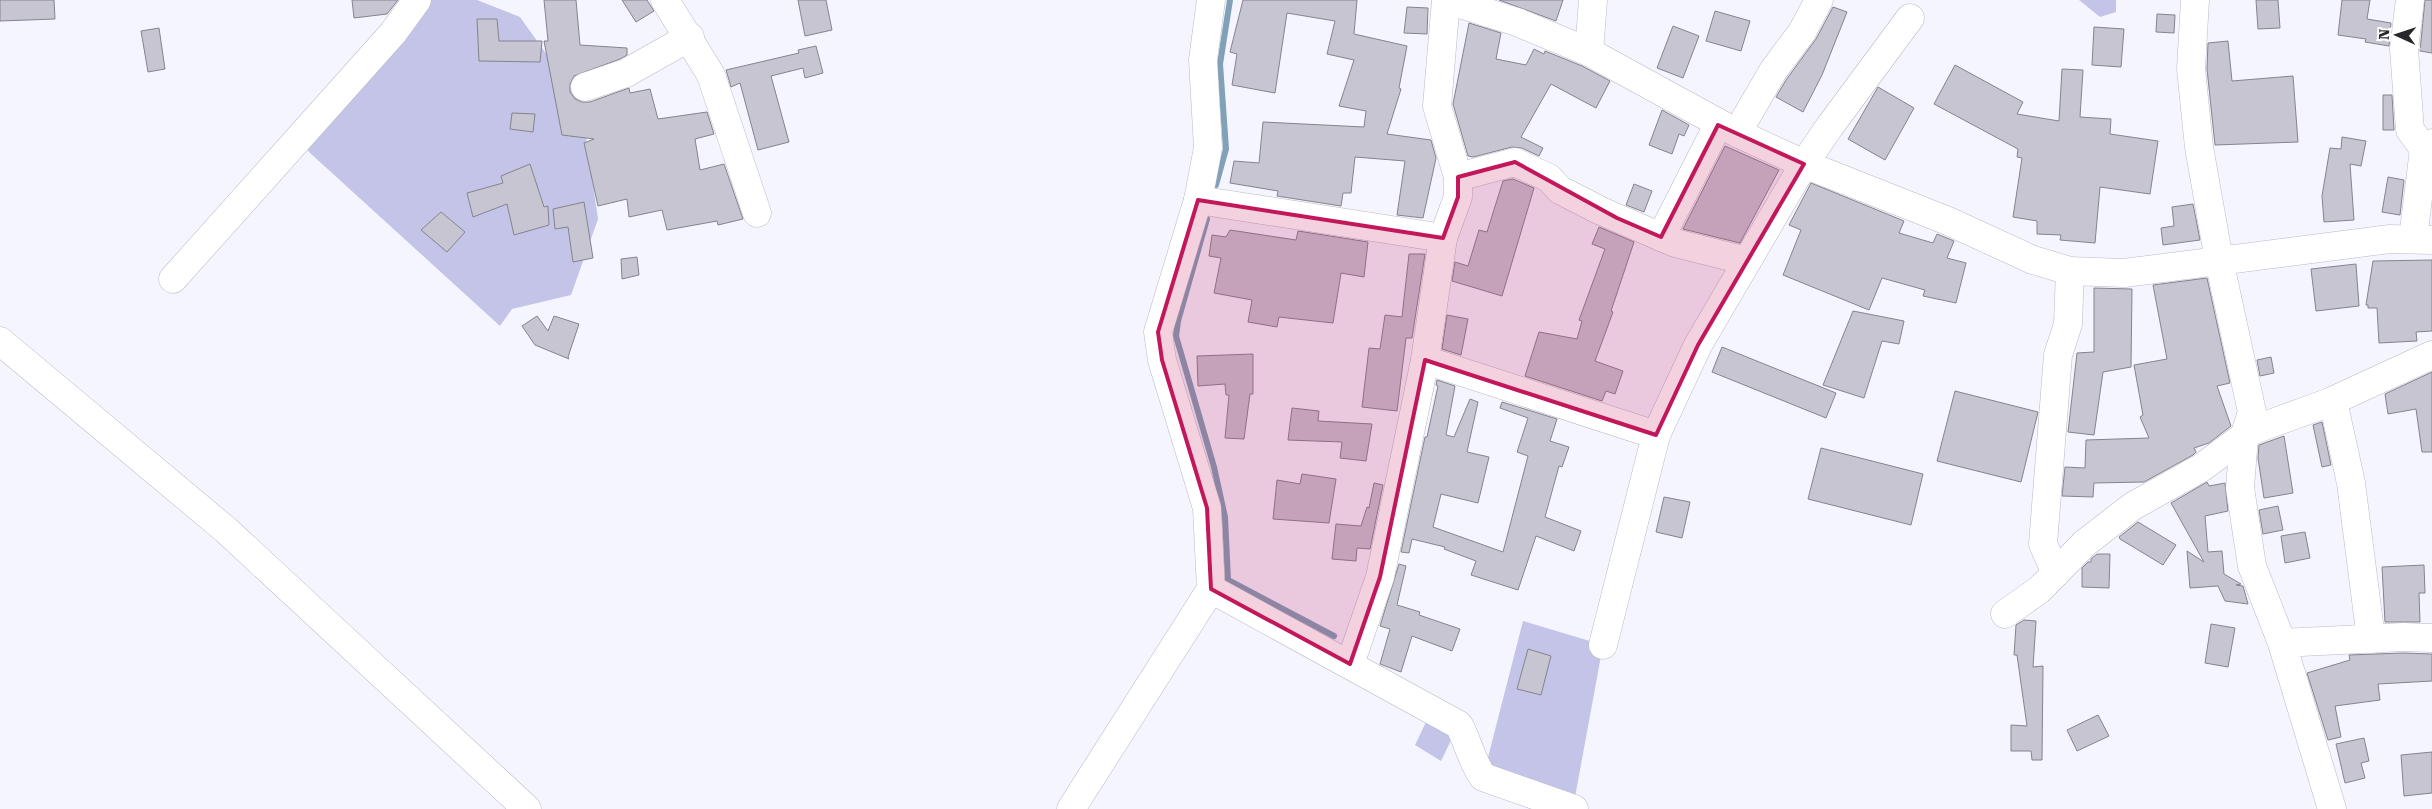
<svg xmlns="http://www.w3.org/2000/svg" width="2432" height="809" viewBox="0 0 2432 809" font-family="'Roboto Serif',serif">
<rect width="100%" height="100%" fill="#f4f5ff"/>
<!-- green -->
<g fill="#c3c4e7">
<polygon points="417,0 477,0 520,17 581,103 598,219 571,295 512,309 500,326 309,152 300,137"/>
<polygon points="2079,0 2116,0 2116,12 2100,17"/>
<polygon points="1523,621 1603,645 1573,808 1483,777"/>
<polygon points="1428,718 1455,732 1441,761 1415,745"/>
</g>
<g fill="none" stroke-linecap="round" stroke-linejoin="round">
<!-- stream -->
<g stroke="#80a1b7" stroke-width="6">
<polyline points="1216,185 1226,149 1220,64 1230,0"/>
<polyline points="1207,219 1178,321 1176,336 1214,467 1225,517 1228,580 1334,636"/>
</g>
</g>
<!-- building -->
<g fill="#c6c5d1" stroke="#84848f">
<polygon points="0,0 54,0 55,19 0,21"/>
<polygon points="352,0 398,0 387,14 354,18"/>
<polygon points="544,0 576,0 580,45 627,48 627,55 620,59 574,76 570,84 570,92 575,99 582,102 590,102 629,88 630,93 650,89 658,119 707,112 714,134 695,139 700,170 724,164 743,219 718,225 717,221 667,230 662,210 629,217 627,199 598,206 584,143 594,139 562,135 544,41 548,41"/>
<polygon points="622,0 647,0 654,11 636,22"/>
<polygon points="798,0 826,0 832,30 805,36"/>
<polygon points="1243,0 1357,0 1354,34 1407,46 1399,88 1401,89 1387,134 1431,140 1436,158 1423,218 1397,215 1405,161 1355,157 1351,193 1343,193 1341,206 1277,196 1278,191 1230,183 1234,161 1259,163 1263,122 1364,127 1366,111 1339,106 1354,60 1327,54 1335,21 1287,13 1275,93 1232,85 1237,54 1230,52"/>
<polygon points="1499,0 1563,0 1556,21"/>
<polygon points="2256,0 2278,0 2280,28 2258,29"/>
<polygon points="2342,0 2370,0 2367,19 2391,23 2389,46 2365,42 2366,39 2338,35"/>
<polygon points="2425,0 2432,0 2432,53 2420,51"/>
<polygon points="1407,7 1428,8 1427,34 1404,33"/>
<polygon points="1833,7 1847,12 1822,75 1803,112 1776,97 1786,80 1816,39"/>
<polygon points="1715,11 1750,21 1741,51 1706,41"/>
<polygon points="2157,14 2175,15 2174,33 2156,32"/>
<polygon points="477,19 497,19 499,41 542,41 540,62 479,61"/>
<polygon points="1469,23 1501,33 1496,59 1526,65 1534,49 1544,54 1545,51 1582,66 1610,81 1596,108 1551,84 1521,137 1543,148 1539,156 1522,148 1512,147 1473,157 1468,156 1453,104"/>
<polygon points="1673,26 1699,36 1683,78 1657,68"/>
<polygon points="2094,27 2124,29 2121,67 2092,65"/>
<polygon points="159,28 165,69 148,72 141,31"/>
<polygon points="2228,41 2232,81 2293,76 2298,142 2215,145 2207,69 2208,43"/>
<polygon points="816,46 823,73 805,78 803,68 771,76 789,142 758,150 740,83 731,87 726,70 799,53 798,50"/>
<polygon points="1955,65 2023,102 2017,114 2059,121 2062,69 2083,70 2080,117 2111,119 2110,134 2158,141 2150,194 2100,187 2095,243 2060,240 2061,235 2037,234 2037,221 2013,217 2022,158 2017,157 2018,149 1934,104"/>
<polygon points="1878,87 1914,108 1885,160 1848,139"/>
<polygon points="2383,95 2392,95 2394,130 2383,130"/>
<polygon points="1662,110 1689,125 1684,136 1679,134 1672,154 1649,145"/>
<polygon points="512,113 535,114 533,132 510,129"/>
<polygon points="2342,137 2366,141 2361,166 2350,164 2354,220 2324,222 2322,196 2330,148 2341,149"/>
<polygon points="1725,146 1779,170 1740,243 1683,229"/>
<polygon points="530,164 544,207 548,206 549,225 514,235 507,204 473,217 467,193 503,183 501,176"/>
<polygon points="2388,177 2404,180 2400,215 2382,212"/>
<polygon points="1513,179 1534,188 1502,296 1452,281 1455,262 1468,266 1479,230 1487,232 1503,181"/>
<polygon points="1811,183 1904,221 1899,233 1933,243 1937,234 1954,241 1947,258 1966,263 1956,303 1923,296 1925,290 1882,278 1869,310 1783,275 1801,230 1789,225"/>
<polygon points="1634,184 1652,191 1644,212 1626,205"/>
<polygon points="584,202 593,258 573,262 568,227 555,229 553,209"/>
<polygon points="2193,204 2200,240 2163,245 2161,228 2174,226 2172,207"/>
<polygon points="441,212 465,232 447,252 421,230"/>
<polygon points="1599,227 1634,242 1611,311 1613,312 1595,361 1623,371 1615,394 1606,391 1602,401 1525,376 1539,332 1577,339 1582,321 1579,320 1605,249 1592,244"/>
<polygon points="1230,230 1296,240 1298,231 1368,242 1364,277 1341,273 1333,323 1279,317 1277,327 1248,322 1252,300 1214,293 1221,258 1209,256 1212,235 1226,237"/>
<polygon points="1409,254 1425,254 1412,338 1406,338 1397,411 1362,407 1369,348 1380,349 1385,315 1402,317"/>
<polygon points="637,257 639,275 622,279 621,259"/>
<polygon points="2432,260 2432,331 2416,332 2417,341 2379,343 2377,308 2368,308 2368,305 2366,305 2373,261"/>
<polygon points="2356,264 2359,306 2316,311 2311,269"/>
<polygon points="2207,278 2230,383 2217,386 2231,426 2209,443 2194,448 2196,452 2193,455 2144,482 2094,483 2093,497 2062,496 2065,467 2085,468 2086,440 2149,438 2140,417 2143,415 2134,365 2167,359 2153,285"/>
<polygon points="2094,288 2132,289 2131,367 2103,372 2094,435 2068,432 2077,353 2094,352"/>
<polygon points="1853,311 1904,321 1899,344 1882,341 1864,398 1823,385"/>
<polygon points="1447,315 1468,319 1461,355 1442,349"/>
<polygon points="537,316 548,331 554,316 579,324 568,357 569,359 535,345 522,326"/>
<polygon points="1722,347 1836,393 1826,418 1712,372"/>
<polygon points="1253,354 1253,394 1250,394 1244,439 1225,438 1229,395 1226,395 1225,384 1198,386 1197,356"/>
<polygon points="2271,357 2274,373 2260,376 2257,360"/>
<polygon points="2432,372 2432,452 2422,452 2416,409 2388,414 2385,394"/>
<polygon points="1437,380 1455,386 1446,435 1454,437 1470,399 1478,402 1467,452 1489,457 1478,503 1441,494 1433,527 1503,552 1528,456 1517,452 1528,418 1500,408 1502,402 1557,419 1550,441 1569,447 1562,467 1559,466 1545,517 1581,531 1574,551 1536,536 1518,590 1471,575 1476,561 1444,549 1445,547 1412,539 1409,553 1401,552 1425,437 1427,437 1438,386 1436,385"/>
<polygon points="1955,391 2038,412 2021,482 1937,461"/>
<polygon points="1292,408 1319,411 1318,421 1372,424 1366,461 1340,458 1342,442 1288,440"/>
<polygon points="2322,422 2331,465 2322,467 2313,425"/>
<polygon points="2284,436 2293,493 2264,498 2258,458 2259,445"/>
<polygon points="1821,448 1923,474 1911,525 1808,499"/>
<polygon points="1302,474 1336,479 1329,523 1273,519 1277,480 1300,484"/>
<polygon points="2207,482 2209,486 2225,483 2228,511 2205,516 2208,552 2222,551 2224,574 2241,584 2236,585 2243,586 2248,604 2225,601 2218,586 2190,588 2187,551 2204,562 2171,503"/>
<polygon points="1374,483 1383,485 1370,549 1357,548 1356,561 1332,559 1336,524 1361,526 1367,507 1369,508"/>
<polygon points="1664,497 1690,502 1682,538 1656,532"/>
<polygon points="2278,506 2283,530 2263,534 2259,510"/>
<polygon points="2138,522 2176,545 2163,565 2120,539 2119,537"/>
<polygon points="2305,532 2310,558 2285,563 2281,536"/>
<polygon points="2097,554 2110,554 2109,588 2082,587 2082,568 2088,562 2091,562 2091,559"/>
<polygon points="1399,564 1406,566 1397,605 1420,612 1419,615 1460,629 1452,651 1412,636 1401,672 1380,664 1390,629 1380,626"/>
<polygon points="2424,565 2425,593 2419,593 2420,622 2385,622 2382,567"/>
<polygon points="2024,620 2036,621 2033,667 2043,666 2042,760 2032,760 2031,751 2011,751 2011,725 2027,726 2017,655 2014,655 2016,625"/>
<polygon points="2211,624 2235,628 2228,667 2205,663"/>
<polygon points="1528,649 1551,656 1541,695 1517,689"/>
<polygon points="2403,653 2432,654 2432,681 2378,684 2380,700 2335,706 2341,737 2328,740 2307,673 2350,660 2349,655"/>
<polygon points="2098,715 2109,736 2077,751 2067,730"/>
<polygon points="2364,738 2369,761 2361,763 2365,778 2345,783 2336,744"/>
<polygon points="2432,752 2432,793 2404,796 2401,755"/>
</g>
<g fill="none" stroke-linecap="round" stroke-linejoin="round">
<defs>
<g id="minor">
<polyline points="665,0 711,75 757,213"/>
<polyline points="1447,0 1517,22 1589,52 1737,133 1804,164 1948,221 2033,260 2070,271 2124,273 2390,239 2432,240"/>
<polyline points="2195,0 2191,69 2199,147 2219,260 2252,412 2244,437 2240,488 2252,566 2282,643"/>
<polyline points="2410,0 2404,49 2410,130 2424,149"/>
<polyline points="1589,52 1593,0"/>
<polyline points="585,87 626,73 690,37"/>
<polyline points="1737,133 1773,71 1802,32 1819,0"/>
<polyline points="1458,177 1515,162 1549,178 1560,190 1601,211 1675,243 1747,261"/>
<polyline points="1198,200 1443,238"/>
<polyline points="1661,237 1718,125"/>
<polyline points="2413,239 2424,149 2432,143"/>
<polyline points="173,279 393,33 417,0"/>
<polyline points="0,341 226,530 527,809"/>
<polyline points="1425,360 1656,435"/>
<polyline points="2333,401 2351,483 2371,639"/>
<polyline points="2056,573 2043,544 2058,355 2068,324 2070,271"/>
<path d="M1211,589l248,136c9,17 13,37 24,52l91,32"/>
<polyline points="2005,614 2039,590 2085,543 2133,506 2201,468 2251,431 2330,402 2432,355"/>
<polyline points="1603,645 1656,435 1698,345 1804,164 1830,126 1910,18"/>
<polyline points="1350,664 1380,577 1425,360 1443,238 1458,197 1458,177 1437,106 1446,0"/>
<polyline points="1071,809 1211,589 1207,508 1162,360 1158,332 1198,200 1208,148 1203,60 1211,0"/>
<polyline points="2332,809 2282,643 2403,637 2432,638"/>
</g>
</defs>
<!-- minor casing -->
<use href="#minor" stroke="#babac6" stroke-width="29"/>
<!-- minor -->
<use href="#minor" stroke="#fff" stroke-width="28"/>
</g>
<!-- marked area -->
<path fill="#c2185b" fill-opacity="0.2" stroke="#c2185b" stroke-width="4" stroke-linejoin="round" d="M1718,125l86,39 -106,181 -42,90 -231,-75 -45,217 -30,87 -139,-75 -4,-81 -45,-148 -4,-28 40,-132 245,38 15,-41v-20l57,-15 102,56 44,19z"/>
<!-- north arrow -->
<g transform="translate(2397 35) rotate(273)" stroke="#ffffff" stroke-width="4" paint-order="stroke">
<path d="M0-4L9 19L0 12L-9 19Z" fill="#26262b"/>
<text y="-8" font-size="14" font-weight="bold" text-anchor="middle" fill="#26262b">N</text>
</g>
</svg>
